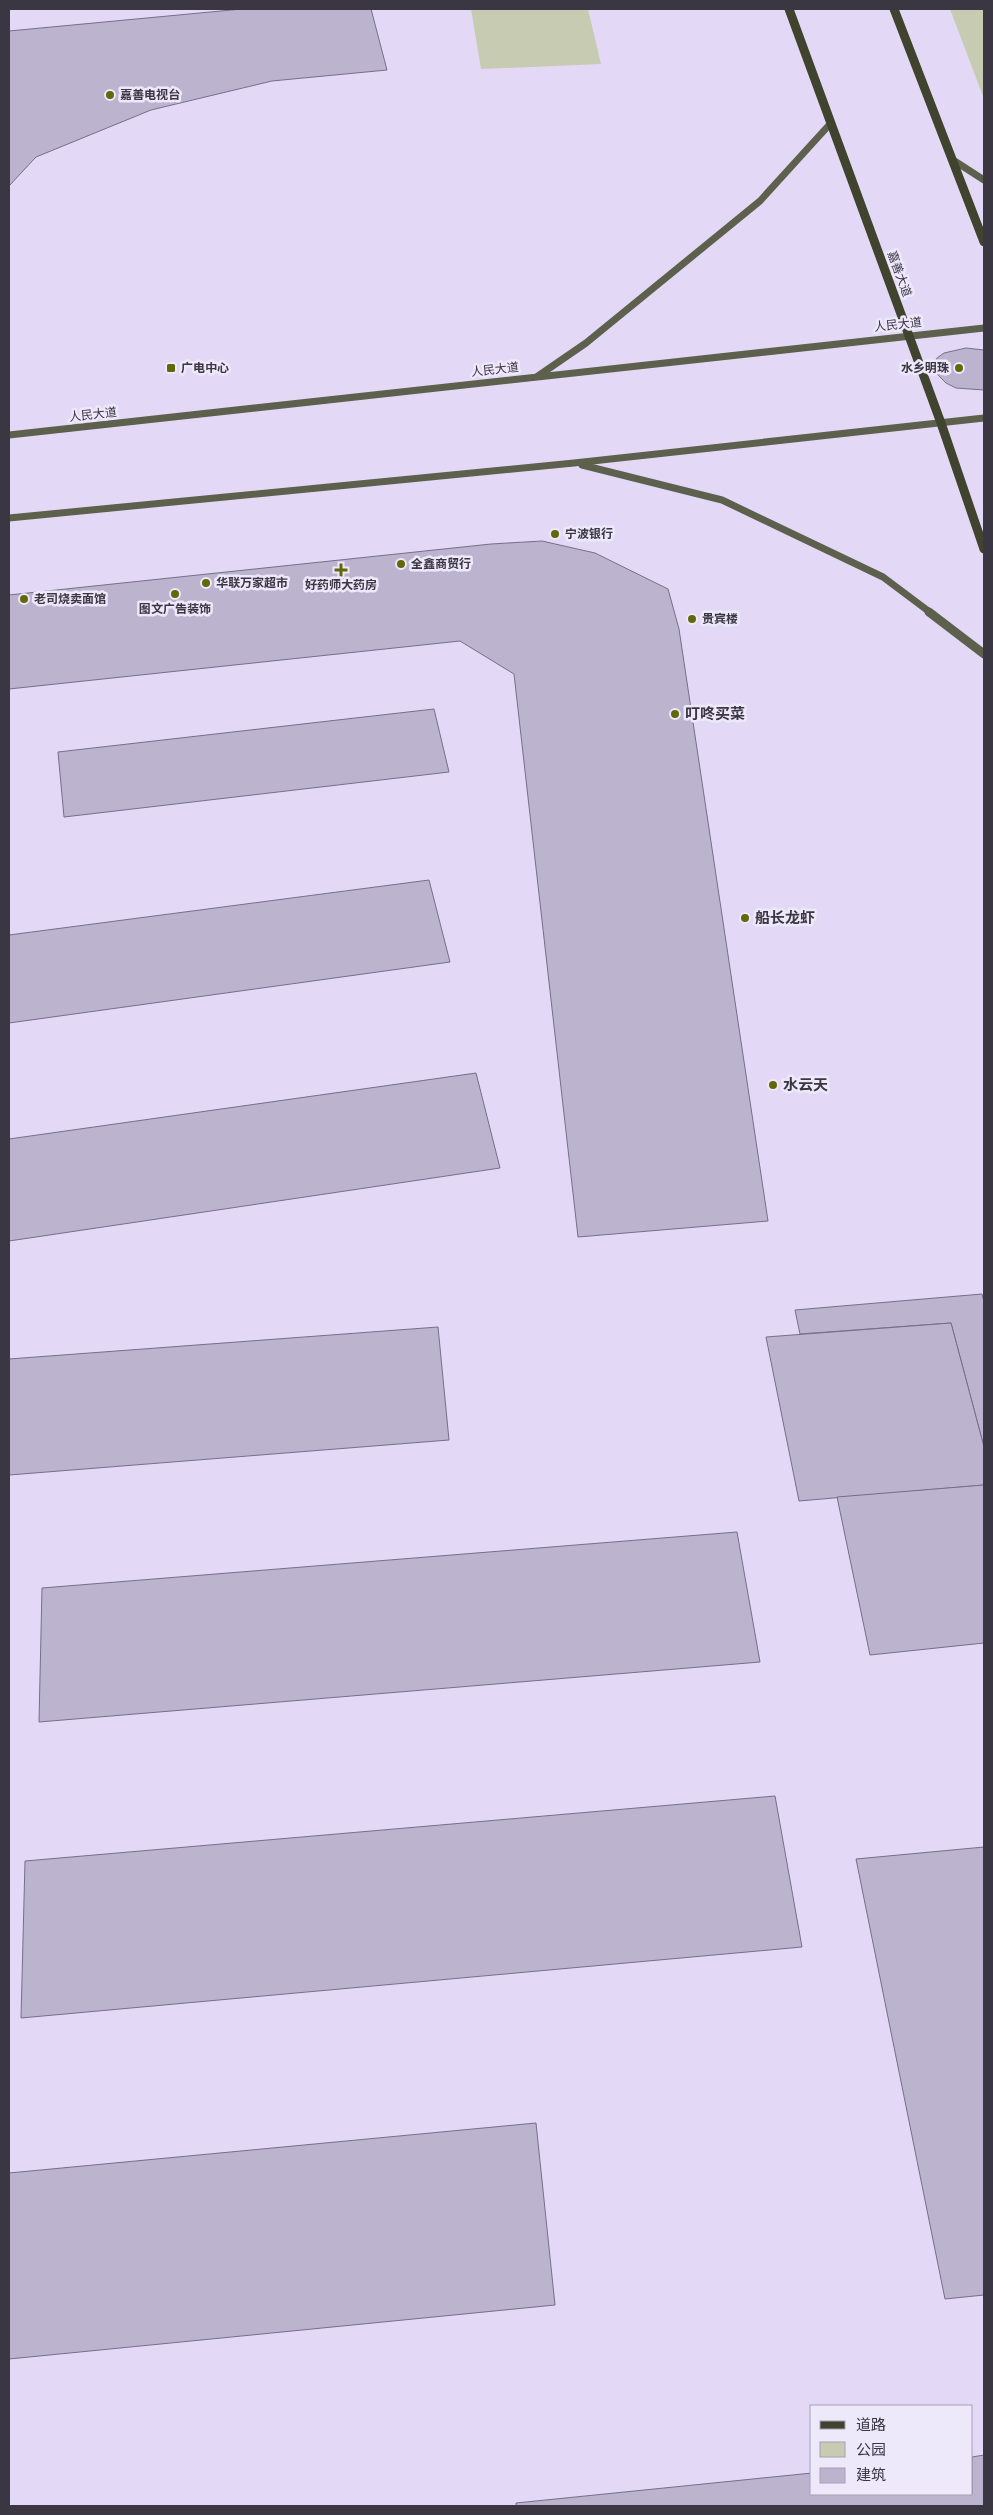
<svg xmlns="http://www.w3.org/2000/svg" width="993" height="2515" viewBox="0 0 993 2515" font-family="'Sofia Sans Condensed','Noto Sans SC',sans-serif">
<rect width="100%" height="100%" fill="#e3d9f7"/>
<!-- green -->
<g fill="#c7cbb1">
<polygon points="471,9 588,9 601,64 481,69"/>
<polygon points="950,9 984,9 984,99"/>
</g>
<!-- building -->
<g fill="#bcb3cf" stroke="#776e88">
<polygon points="242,9 371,9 387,70 272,81 151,110 36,157 9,186 9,31"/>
<polygon points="966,348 984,350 984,390 956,388 946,383 934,371 934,364 937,358 944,353"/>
<polygon points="542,541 595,553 668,589 679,629 768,1221 578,1237 514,674 460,641 9,689 9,595 491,544"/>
<polygon points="434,709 449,772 64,817 58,752"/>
<polygon points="429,880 450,962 9,1023 9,935"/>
<polygon points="476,1073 500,1168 9,1241 9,1139"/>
<polygon points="982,1294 984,1302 984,1447 951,1323 800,1334 795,1310"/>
<polygon points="951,1323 984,1447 984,1485 799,1501 766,1337"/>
<polygon points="438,1327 449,1440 9,1475 9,1359"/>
<polygon points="984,1485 984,1643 870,1655 837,1497"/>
<polygon points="737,1532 760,1662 39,1722 42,1588"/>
<polygon points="775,1796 802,1947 21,2018 25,1861"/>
<polygon points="984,1847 984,2295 945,2299 856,1859"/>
<polygon points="536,2123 555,2305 9,2359 9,2173"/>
<polygon points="984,2455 984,2506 516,2506 516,2503 812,2473 812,2494 972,2494 972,2457"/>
</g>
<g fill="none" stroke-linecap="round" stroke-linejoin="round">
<!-- secondary-far1 -->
<g stroke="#5d604d" stroke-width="7">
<polyline points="953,160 984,180"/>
<polyline points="538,376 586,343 760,201 830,124"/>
<polyline points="9,435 984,328"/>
<polyline points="582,465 722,500 883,577 931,613"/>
<polyline points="9,518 574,463 984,418"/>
</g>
<!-- secondary -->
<polyline stroke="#5d604d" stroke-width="9" points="929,612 984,654"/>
<!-- primary -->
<g stroke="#40432d" stroke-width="9">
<polyline points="789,9 941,423 984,549"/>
<polyline points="894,9 984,242"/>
</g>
</g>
<!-- markers -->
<g fill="#626809" stroke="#eee8fb" stroke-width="2">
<circle cx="110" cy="95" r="5"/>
<rect x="166" y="363" width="10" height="10" rx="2.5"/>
<circle cx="959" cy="368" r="5"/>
<circle cx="555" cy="534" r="5"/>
<circle cx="401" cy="564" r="5"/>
<path d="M338.5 562.5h5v5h5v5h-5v5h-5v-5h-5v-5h5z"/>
<circle cx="206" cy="583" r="5"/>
<circle cx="175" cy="594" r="5"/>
<circle cx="24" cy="599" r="5"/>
<circle cx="692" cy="619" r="5"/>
<circle cx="675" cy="714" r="5"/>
<circle cx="745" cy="918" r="5"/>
<circle cx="773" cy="1085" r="5"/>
</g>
<g text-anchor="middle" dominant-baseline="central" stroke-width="5" stroke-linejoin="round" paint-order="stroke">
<!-- far-poi labels -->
<g font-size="12" font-weight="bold" fill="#3a3642" stroke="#eee8fb" text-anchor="start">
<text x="120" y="95">嘉善电视台</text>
<text x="181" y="368">广电中心</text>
<text x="949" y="368" text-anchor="end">水乡明珠</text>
<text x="565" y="534">宁波银行</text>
<text x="411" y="564">全鑫商贸行</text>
<text x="216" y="583">华联万家超市</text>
<text x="341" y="585" text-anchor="middle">好药师大药房</text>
<text x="34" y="599">老司烧卖面馆</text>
<text x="175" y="609" text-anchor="middle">图文广告装饰</text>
<text x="702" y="619">贵宾楼</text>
</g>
<!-- far-street labels -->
<g font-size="12" fill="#3a3642" stroke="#eee8fb">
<text transform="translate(899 274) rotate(70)">嘉善大道</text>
<text transform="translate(898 325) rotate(-6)">人民大道</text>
<text transform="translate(495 370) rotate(-6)">人民大道</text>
<text transform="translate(93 415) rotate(-6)">人民大道</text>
</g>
<!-- poi labels -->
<g font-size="15" font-weight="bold" fill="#3a3642" stroke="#eee8fb" text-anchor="start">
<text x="685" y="714">叮咚买菜</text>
<text x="755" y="918">船长龙虾</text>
<text x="783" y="1085">水云天</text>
</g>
</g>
<!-- border -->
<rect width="993" height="2515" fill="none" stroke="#3a3642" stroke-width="20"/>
<!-- legend -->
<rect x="810" y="2405" width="162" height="90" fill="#eee8fb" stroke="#a6a1b1"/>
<rect x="820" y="2421" width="25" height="8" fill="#40432d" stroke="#a6a1b1"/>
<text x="856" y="2430" font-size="15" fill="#3a3642">道路</text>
<rect x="820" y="2442" width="25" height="15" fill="#c7cbb1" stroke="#a6a1b1"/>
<text x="856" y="2455" font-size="15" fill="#3a3642">公园</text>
<rect x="820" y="2468" width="25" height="15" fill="#bcb3cf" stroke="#a6a1b1"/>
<text x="856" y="2480" font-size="15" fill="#3a3642">建筑</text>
</svg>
